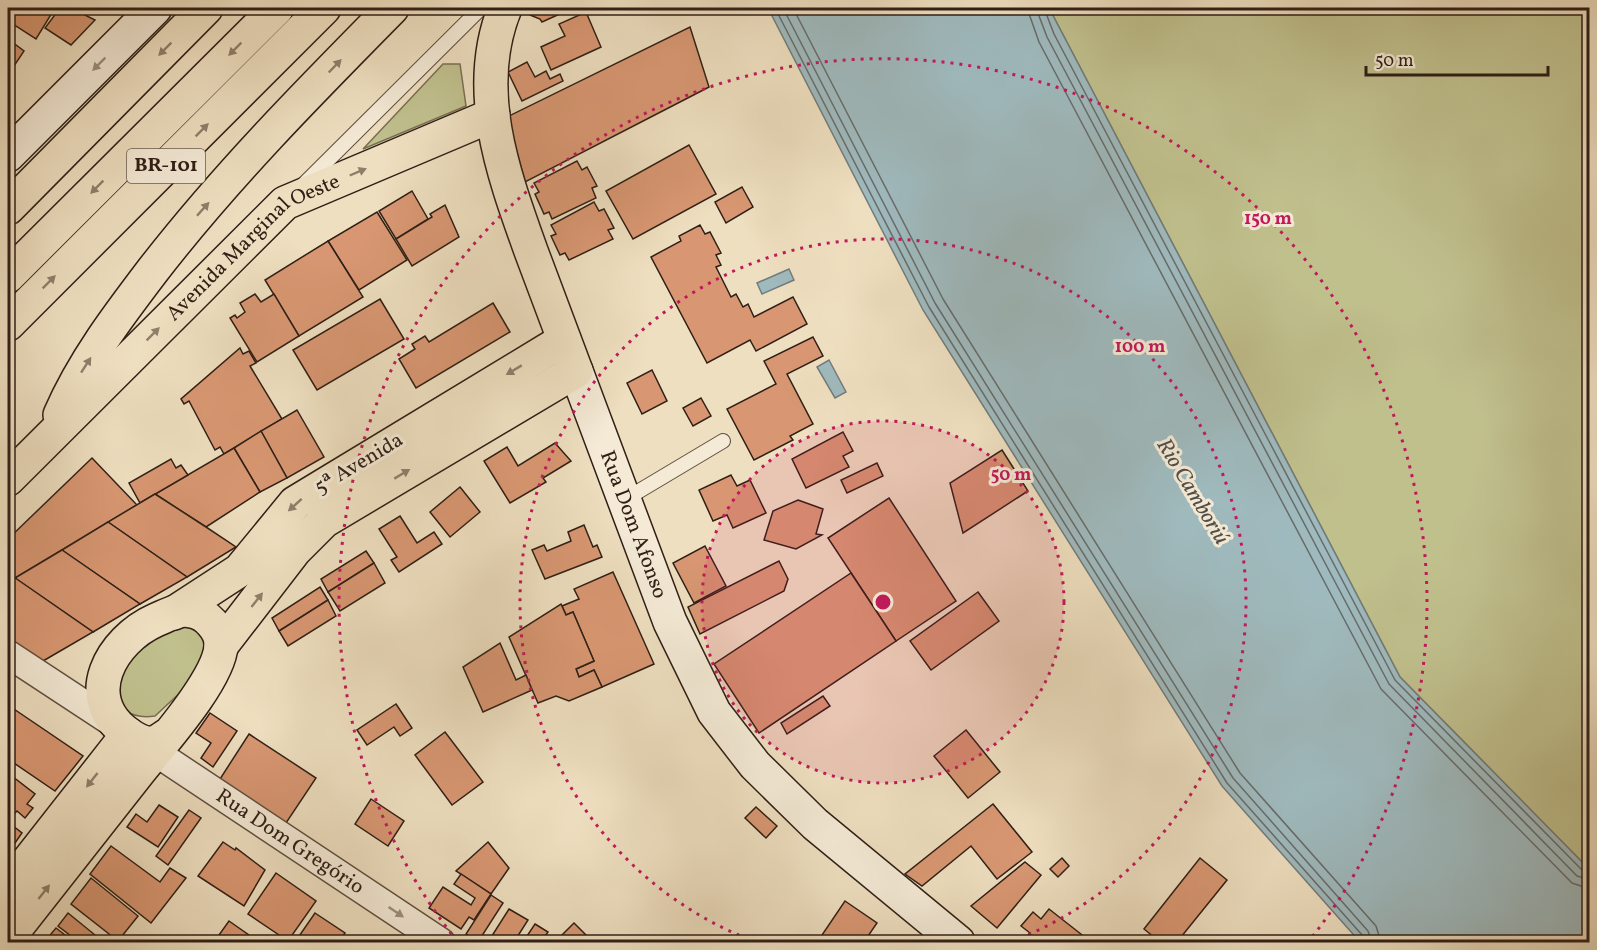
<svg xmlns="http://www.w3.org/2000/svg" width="1597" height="950" viewBox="0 0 1597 950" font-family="Vollkorn,serif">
<rect width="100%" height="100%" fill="#eedfc0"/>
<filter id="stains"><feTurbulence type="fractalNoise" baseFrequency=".00333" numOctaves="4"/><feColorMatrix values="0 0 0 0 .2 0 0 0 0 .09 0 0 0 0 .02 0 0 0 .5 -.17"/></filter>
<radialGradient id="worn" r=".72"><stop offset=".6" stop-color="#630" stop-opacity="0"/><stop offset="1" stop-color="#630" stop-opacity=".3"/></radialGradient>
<!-- green -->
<g fill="#c0c08d" stroke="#787052" stroke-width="1.5">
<polygon points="1049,8 1589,8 1589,869 1400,677"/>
<polygon points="443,64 460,64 466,106 363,149"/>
<path d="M185,624l16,7 6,21 -23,37 -29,27c-30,4 -34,-10 -44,-33l30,-40z"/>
</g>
<!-- water -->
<g fill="#9fbabe" stroke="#727c7b" stroke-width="1.5">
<polygon points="768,8 1049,8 1400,677 1589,869 1589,942 1360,942 1222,786 923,310"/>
<polygon points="789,269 794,280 762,294 757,283"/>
<polygon points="829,360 846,392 835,398 817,367"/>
</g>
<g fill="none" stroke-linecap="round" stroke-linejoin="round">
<!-- shore -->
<g stroke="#676c6a" stroke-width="1.5">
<polyline points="775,8 929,307 1227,783 1363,936 1364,942"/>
<polyline points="783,8 935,303 1233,778 1368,931 1372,942"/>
<polyline points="793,8 943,299 1240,773 1376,926 1381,942"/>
<polyline points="1027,8 1039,42 1381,689 1572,883 1590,889"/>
<polyline points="1036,8 1047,37 1389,684 1577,876 1590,880"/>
<polyline points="1044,8 1054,34 1395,680 1583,871 1590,873"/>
</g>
</g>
<!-- building -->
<g fill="#d89772" stroke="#2f1f16" stroke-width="1.5">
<polygon points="10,8 55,8 36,39 8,21"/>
<polygon points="60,8 71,8 95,20 71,45 45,28"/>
<polygon points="531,8 573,8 542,22 540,19 530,15"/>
<polygon points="586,12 601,47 551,70 541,47 565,36 559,24"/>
<polygon points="690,27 709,87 525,182 507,117"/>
<polygon points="8,39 24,51 8,75"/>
<polygon points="527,62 535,77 546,71 550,79 560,74 563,81 522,101 508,72"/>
<polygon points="689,145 716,194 633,239 606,191"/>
<polygon points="577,161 582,170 587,167 597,186 592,188 596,198 552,219 549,212 544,214 535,194 539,192 534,183"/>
<polygon points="742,187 753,207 726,223 715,202"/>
<polygon points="412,191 428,219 396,239 379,211"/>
<polygon points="594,202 599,211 604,209 614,228 608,230 613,239 569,260 565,253 560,255 551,236 556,234 551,225"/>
<polygon points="445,205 459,237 412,266 396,239 432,217 430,214"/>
<polygon points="377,212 407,260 359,290 328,241"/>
<polygon points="700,225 705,234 710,232 721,253 716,255 721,265 716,267 731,297 736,294 743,307 748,304 754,317 793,297 807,324 756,351 750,340 707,363 651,257 681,241 679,236"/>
<polygon points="328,241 363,297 299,336 265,280"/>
<polygon points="255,294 261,302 274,294 299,336 257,362 230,318 235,315 237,318 245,312 240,303"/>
<polygon points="380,299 404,339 317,390 293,350"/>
<polygon points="493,303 510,332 416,388 399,359 415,349 412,344 425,336 429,342"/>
<polygon points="813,337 823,356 787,374 813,424 790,436 793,440 754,460 727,409 776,384 764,361"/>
<polygon points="240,348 243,354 249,351 256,363 250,366 282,419 224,454 220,447 215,450 189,401 184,404 181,399"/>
<polygon points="652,370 667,401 642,414 627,383"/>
<polygon points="701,398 711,416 693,426 683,408"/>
<polygon points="297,410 324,457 287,478 261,431"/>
<polygon points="261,431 287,478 260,492 234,448"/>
<polygon points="843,432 853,451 843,456 849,467 806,488 792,459"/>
<polygon points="555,443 571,461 543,478 546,482 510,503 484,461 507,447 518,466"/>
<polygon points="234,448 260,492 206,527 155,494"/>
<polygon points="1002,450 1028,491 963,533 950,483"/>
<polygon points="92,458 137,505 15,578 8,573 8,539"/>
<polygon points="171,459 176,468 181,465 188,475 140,503 129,483"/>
<polygon points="877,463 883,476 847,493 841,480"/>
<polygon points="731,475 737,486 750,480 766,513 733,528 727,515 713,521 699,490"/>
<polygon points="460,487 480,512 450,537 430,512"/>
<polygon points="155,494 206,527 236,547 187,577 108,522"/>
<polygon points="889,498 956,601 896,641 828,538"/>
<polygon points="798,500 823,509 816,534 822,535 796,549 764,540 773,511"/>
<polygon points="400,516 417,543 434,532 442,544 399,572 391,560 397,557 379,529"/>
<polygon points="108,522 187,577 140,604 62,550"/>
<polygon points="584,525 593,547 597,545 602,557 545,579 532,550 544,545 547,551 571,541 568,532"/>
<polygon points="705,546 726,586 694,603 673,563"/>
<polygon points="62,550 140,604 93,632 15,578"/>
<polygon points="366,551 374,563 328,592 321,579"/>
<polygon points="779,561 788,579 784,591 700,634 688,607"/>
<polygon points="374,563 385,583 340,611 328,592"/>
<polygon points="613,572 654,664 602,687 594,670 579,677 576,669 594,661 573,612 566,615 562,606 579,599 574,589"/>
<polygon points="8,573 93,632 43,661 8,638"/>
<polygon points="851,573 896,641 759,733 714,664"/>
<polygon points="320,587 328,600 279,631 272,618"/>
<polygon points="978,592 999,621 931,670 910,641"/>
<polygon points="328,600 336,616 288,646 279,631"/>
<polygon points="561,604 566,615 573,612 594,661 576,669 579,677 594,670 602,687 569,701 556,696 538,703 509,637"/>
<polygon points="500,643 516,680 526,675 532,690 483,712 463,667"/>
<polygon points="823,696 830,706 787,734 781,723"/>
<polygon points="396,704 412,728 400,736 394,727 367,745 357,730"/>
<polygon points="8,705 83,756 55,791 8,759"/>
<polygon points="210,713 237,731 213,767 201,758 211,743 196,733"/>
<polygon points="966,730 1000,772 968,798 934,756"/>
<polygon points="445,732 483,782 452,805 415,755"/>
<polygon points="249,734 316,778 286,823 220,779"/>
<polygon points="8,773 35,794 27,804 33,808 25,818 17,811 13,815 8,811"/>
<polygon points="371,799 404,821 388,846 355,824"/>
<polygon points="993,804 1032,852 997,879 971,846 922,886 905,874"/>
<polygon points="159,805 178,817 158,847 127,827 136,814 147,822"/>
<polygon points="756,807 777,826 766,838 745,818"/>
<polygon points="189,810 201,818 168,865 156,856"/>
<polygon points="8,822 22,833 8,853"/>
<polygon points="223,842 235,850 236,848 265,870 244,906 198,876"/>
<polygon points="488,842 509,868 491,894 456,871"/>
<polygon points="111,846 160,882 170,868 186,878 151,923 90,874"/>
<polygon points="1062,858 1069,866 1058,877 1050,869"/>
<polygon points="1200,858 1227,880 1177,942 1160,942 1144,929"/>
<polygon points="1025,862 1041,875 997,928 971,906"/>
<polygon points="276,873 316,901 288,941 248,914"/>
<polygon points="461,874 491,894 474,920 469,917 461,929 429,908 443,887 471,905 475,898 454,884"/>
<polygon points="91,878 138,916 118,941 71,904"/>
<polygon points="491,895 503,903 478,942 466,934"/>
<polygon points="845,901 877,923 864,942 833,942 822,935"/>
<polygon points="509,909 528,920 514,942 488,942"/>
<polygon points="1049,909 1091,942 1022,942 1030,933 1021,926 1033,912 1041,919"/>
<polygon points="68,913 95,935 89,942 79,942 58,926"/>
<polygon points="315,913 345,933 339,942 295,942"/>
<polygon points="229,921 256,940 255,942 214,942"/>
<polygon points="574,923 593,942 566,942 560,937"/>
<polygon points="535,924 548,932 541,942 523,942"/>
<polygon points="56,928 74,942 50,942 46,940"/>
</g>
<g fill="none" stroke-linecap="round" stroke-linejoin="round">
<defs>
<g id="lane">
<polyline points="304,184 481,8"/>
<polyline points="624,500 723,441"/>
</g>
<g id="street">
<polyline points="8,654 119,727"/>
<path id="s1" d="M140,742l301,200"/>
</g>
<g id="secondary">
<polyline points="8,155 155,8"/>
<path id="s2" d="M576,371l94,251 44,90 41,53 60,59 143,118"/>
</g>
<g id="primary">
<polyline points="8,208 206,8"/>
<path d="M60,415c23,-53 58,-99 93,-145 73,-94 156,-178 239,-262"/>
<path id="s3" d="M8,479l277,-276 208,-88"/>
<polyline points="174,613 240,570 295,503 564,340"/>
<path d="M221,646l74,-96 29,-29 252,-150c-15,-40 -30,-80 -45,-120 -28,-78 -59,-162 -26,-243"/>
<polyline points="8,887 128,734"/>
<path d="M8,938c43,-55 86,-109 129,-164 22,-28 82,-94 84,-128 1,-16 -15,-33 -30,-35 -12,-3 -25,5 -35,9 -45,20 -78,78 -28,114 7,5 16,10 25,9 5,-1 11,-6 16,-9"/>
</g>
<g id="highway">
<polyline points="8,276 277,8"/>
<polyline points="8,324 324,8"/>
</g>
</defs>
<!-- lane casing -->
<use href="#lane" stroke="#5f4f40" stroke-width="16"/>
<!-- street casing -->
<use href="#street" stroke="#5f4f40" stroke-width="30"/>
<!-- secondary casing -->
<use href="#secondary" stroke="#2f1f16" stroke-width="36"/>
<!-- primary casing -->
<use href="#primary" stroke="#2f1f16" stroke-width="36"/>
<!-- highway casing -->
<use href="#highway" stroke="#2f1f16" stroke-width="36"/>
<!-- lane -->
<use href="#lane" stroke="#f4ead6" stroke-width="14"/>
<!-- street -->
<use href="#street" stroke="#f4ead6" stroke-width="27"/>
<!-- secondary -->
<use href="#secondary" stroke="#f4ead6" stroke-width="33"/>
<!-- primary -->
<use href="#primary" stroke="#eedfc0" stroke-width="33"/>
<!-- highway -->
<use href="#highway" stroke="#eedfc0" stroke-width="33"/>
</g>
<!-- one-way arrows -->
<defs><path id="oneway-solid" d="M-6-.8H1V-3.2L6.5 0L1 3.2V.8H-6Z" transform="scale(1.5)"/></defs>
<g fill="#8e7f6b">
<use href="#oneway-solid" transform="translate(165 49) rotate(135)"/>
<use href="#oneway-solid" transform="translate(235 49) rotate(135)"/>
<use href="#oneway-solid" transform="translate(335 66) rotate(-46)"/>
<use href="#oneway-solid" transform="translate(202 130) rotate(-45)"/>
<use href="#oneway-solid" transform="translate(358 172) rotate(-23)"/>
<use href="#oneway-solid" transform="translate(97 187) rotate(135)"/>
<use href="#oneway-solid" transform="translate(203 209) rotate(-48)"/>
<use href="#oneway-solid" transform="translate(49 282) rotate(-45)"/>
<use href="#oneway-solid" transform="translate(153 334) rotate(-45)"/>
<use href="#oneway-solid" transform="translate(86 365) rotate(-57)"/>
<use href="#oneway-solid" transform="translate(514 370) rotate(149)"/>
<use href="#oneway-solid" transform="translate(402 474) rotate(-31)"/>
<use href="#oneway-solid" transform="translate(295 505) rotate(138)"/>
<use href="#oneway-solid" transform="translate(257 600) rotate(-52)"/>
<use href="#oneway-solid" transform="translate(92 780) rotate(128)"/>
<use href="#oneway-solid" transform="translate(44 892) rotate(-52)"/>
</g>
<g fill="#9b8f80">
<use href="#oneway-solid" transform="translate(99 64) rotate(135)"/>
<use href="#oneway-solid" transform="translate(396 912) rotate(34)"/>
</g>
<!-- distance rings -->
<circle cx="883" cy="602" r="181" fill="#c2185b" fill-opacity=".12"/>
<g fill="none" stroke="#c2185b" stroke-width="3" stroke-dasharray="3 6">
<circle cx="883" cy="602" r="181"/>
<path d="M756 942A363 363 0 1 1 1010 942"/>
<path d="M457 941A544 544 0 1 1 1309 941"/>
</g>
<g text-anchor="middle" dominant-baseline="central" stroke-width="6" stroke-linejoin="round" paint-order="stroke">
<!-- shield labels -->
<rect fill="#f4ead6" stroke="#6a5c50" stroke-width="1.5" x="127" y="149" width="78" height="34" rx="4.5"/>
<g font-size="20" font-weight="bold" fill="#2f1f16">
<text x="166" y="166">BR-101</text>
</g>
<!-- street labels -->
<g font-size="21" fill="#2f1f16" stroke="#f4ead6">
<text stroke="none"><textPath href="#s3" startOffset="339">Avenida Marginal Oeste</textPath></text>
<text transform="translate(359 464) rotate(-31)">5ª Avenida</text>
<text stroke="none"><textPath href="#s2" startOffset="164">Rua Dom Afonso</textPath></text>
<text stroke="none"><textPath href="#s1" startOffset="180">Rua Dom Gregório</textPath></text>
</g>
<!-- water labels -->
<g font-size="22" font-style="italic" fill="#514e48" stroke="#f4ead6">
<text transform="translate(1192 492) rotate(59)">Rio Camboriú</text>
</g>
</g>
<circle cx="883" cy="602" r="9" fill="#c2185b" stroke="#f4ead6" stroke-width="3"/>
<g font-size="18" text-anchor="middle" font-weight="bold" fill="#c2185b" stroke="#f4ead6" stroke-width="6" stroke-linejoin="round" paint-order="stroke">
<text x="1268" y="224">150 m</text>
<text x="1140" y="352">100 m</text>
<text x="1011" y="480">50 m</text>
</g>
<!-- margin -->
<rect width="1597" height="950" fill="none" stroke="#eedfc0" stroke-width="30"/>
<rect x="9" y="9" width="1579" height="932" fill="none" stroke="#2f1f16" stroke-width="3"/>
<rect x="15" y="15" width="1567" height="920" fill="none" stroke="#2f1f16" stroke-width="1.5"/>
<!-- scale -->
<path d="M1366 66v9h182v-9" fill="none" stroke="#2f1f16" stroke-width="3"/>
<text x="1375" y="66" font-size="18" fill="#2f1f16" stroke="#f4ead6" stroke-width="4.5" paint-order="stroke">50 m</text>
<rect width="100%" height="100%" filter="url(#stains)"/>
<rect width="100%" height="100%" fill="url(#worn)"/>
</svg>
